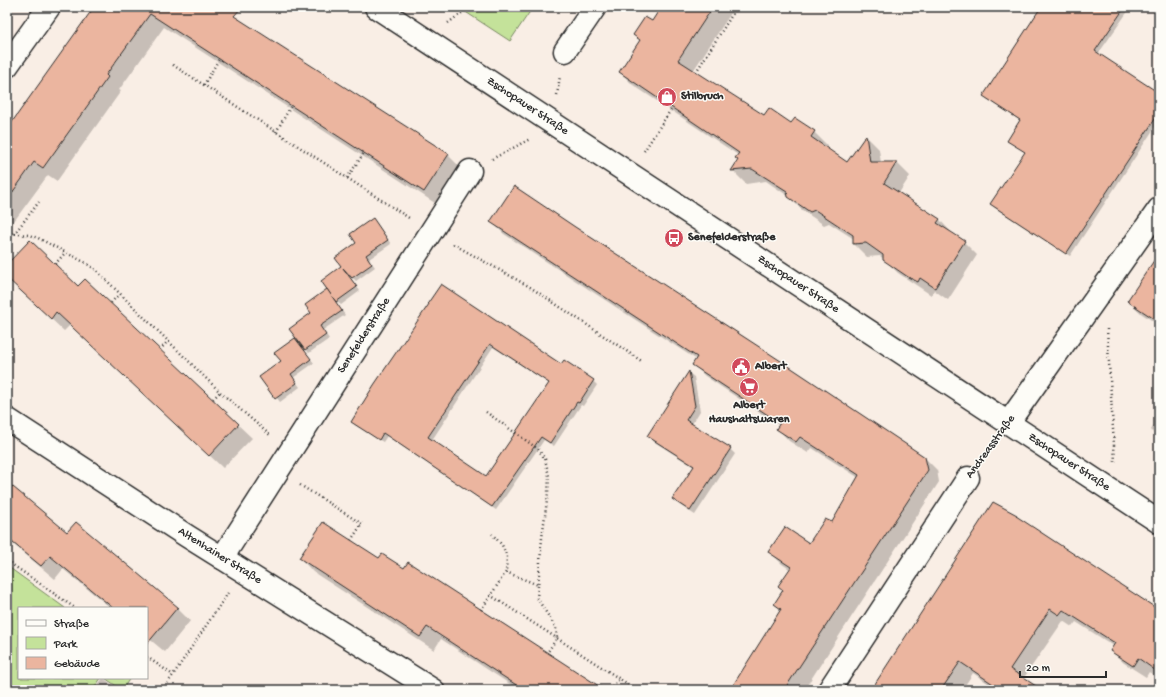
<svg xmlns="http://www.w3.org/2000/svg" width="1166" height="697" viewBox="0 0 1166 697" font-family="'Gochi Hand',sans-serif">
<rect width="100%" height="100%" fill="#f9eee5"/>
<filter id="ink" filterUnits="userSpaceOnUse"><feTurbulence type="fractalNoise" baseFrequency=".025" numOctaves="2"/><feDisplacementMap in="SourceGraphic" scale="8" xChannelSelector="R" yChannelSelector="G"/><feConvolveMatrix kernelMatrix="1 2 1 2 8 2 1 2 1" color-interpolation-filters="sRGB"/></filter>
<g filter="url(#ink)">
<!-- green -->
<g fill="#c4e29a" stroke="#788662">
<polygon points="458,7 533,7 510,41"/>
<polygon points="7,566 65,608 19,608 19,678 101,678 93,690 7,690"/>
<polygon points="105,678 130,678 122,690"/>
</g>
<!-- shadow -->
<g fill="#0003" fill-rule="evenodd">
<polygon points="95,7 219,7 448,155 461,168 438,205 164,27 119,90 121,91 57,181 48,175 9,228 7,227 7,130"/>
<polygon points="663,7 735,7 693,71 764,116 791,124 795,119 814,132 827,145 826,148 848,163 866,136 879,149 881,163 897,163 910,176 899,193 939,219 952,233 952,234 964,242 977,255 948,300 934,290 931,295 898,273 884,259 880,256 867,257 854,244 854,239 829,223 824,225 802,210 788,196 766,181 746,184 733,171 739,160 738,155 633,85 620,72"/>
<polygon points="1043,7 1131,7 1098,54 1159,94 1159,121 1070,256 995,208 992,204 1026,153 1008,140 1021,121 987,99 984,95"/>
<polygon points="492,222 925,458 937,470 939,482 804,690 731,690 781,610 775,604 784,591 791,570 782,564 770,552 809,544 832,523 859,478 812,448 808,453 789,441 778,429 780,426 705,376 693,364 697,360 504,234"/>
<polygon points="376,223 391,244 369,259 375,267 356,281 350,275 349,276 360,291 341,305 336,301 335,301 345,315 323,330 329,339 309,353 304,348 303,349 314,363 293,378 300,387 280,402 261,377 282,361 295,339 299,343 300,342 313,314 357,243"/>
<polygon points="1159,255 1159,325 1142,314 1128,301"/>
<polygon points="7,266 78,288 85,280 252,438 223,468 70,325 64,331 15,285 7,277"/>
<path d="M430,304l132,61 2,-3 29,19 4,4 -14,21 -2,-1 -27,41 -10,-6 -48,70 -109,-74 -4,6 -28,-17 -3,-3zM493,347l57,37 -63,93 -55,-37z"/>
<polygon points="689,373 694,377 700,411 692,424 730,449 735,454 695,515 678,504 673,499 694,467 653,441 648,436"/>
<polygon points="1159,417 1159,438 1151,430"/>
<polygon points="7,483 67,534 76,523 177,608 190,621 165,652 147,637 147,608 111,608 63,569 55,579 7,539"/>
<polygon points="994,504 1017,516 1023,522 1159,611 1159,679 1149,672 1146,677 1124,663 1111,651 1114,646 1076,622 1072,627 1063,621 1023,679 1040,690 998,690 973,673 962,690 873,690"/>
<polygon points="300,558 379,560 603,690 519,690 441,639 434,650 313,572"/>
<polygon points="103,678 120,690 94,690"/>
</g>
<!-- building -->
<g fill="#ebb59f" stroke="#2b2b2b" fill-rule="evenodd">
<polygon points="94,7 242,7 234,16 449,154 424,192 150,14 106,75 108,77 43,168 34,162 7,200 7,129"/>
<polygon points="661,7 713,7 678,60 764,115 769,108 791,123 795,118 815,131 811,137 847,162 866,135 870,162 897,162 884,183 940,219 937,223 965,241 935,288 920,278 918,282 908,277 883,260 883,255 866,243 853,244 853,235 815,210 810,212 788,197 787,191 752,169 731,171 738,160 735,158 739,153 619,72 640,40 633,35 645,17 652,21"/>
<polygon points="1041,7 1125,7 1095,51 1159,93 1159,113 1066,254 990,204 1025,152 1007,141 1020,120 983,96"/>
<polygon points="514,186 575,227 787,365 925,457 928,470 784,690 730,690 781,609 774,604 783,590 778,586 791,567 768,552 785,527 809,543 825,519 832,522 859,475 800,437 796,442 776,429 780,423 692,365 697,357 490,222"/>
<polygon points="373,218 388,240 366,255 372,264 352,278 343,268 357,287 336,302 321,281 341,266 335,258 356,243 350,234"/>
<polygon points="30,240 78,286 85,279 239,424 209,456 56,312 51,319 7,278 7,264"/>
<polygon points="1159,253 1159,322 1127,301"/>
<path d="M441,284l120,80 3,-4 30,20 -15,23 -2,-1 -27,41 -9,-6 -49,70 -109,-74 -4,7 -28,-18 23,-37 55,-81 -1,-1zM490,344l59,39 -63,93 -58,-39z"/>
<polygon points="327,289 342,311 320,326 326,335 305,350 289,329 311,313 305,305"/>
<polygon points="295,338 311,359 291,374 297,383 275,399 259,377 281,361 274,353"/>
<polygon points="689,371 695,406 686,420 731,448 690,511 672,499 694,466 647,436"/>
<polygon points="7,482 67,532 76,522 179,608 177,608 147,644 147,608 113,608 50,556 41,566 7,538"/>
<polygon points="993,502 1017,515 1016,516 1159,610 1159,673 1138,658 1133,666 1110,651 1115,643 1063,610 1059,615 1050,609 1010,669 1042,690 1002,690 960,662 941,690 871,690"/>
<polygon points="323,522 379,558 382,554 404,568 408,562 605,690 524,690 427,627 420,637 299,558"/>
</g>
<g fill="none" stroke-linecap="round" stroke-linejoin="round">
<defs>
<g id="street">
<polyline points="565,51 595,7"/>
<polyline points="7,66 49,7"/>
<path id="s1" d="M7,419l180,117 246,154"/>
<polyline points="1008,423 1159,209"/>
<path id="s2" d="M222,558l248,-387"/>
<polyline points="829,690 968,478"/>
</g>
<g id="primary">
<path id="s3" d="M376,7l783,515"/>
</g>
</defs>
<!-- street casing -->
<use href="#street" stroke="#2b2b2b" stroke-width="25"/>
<!-- primary casing -->
<use href="#primary" stroke="#2b2b2b" stroke-width="25"/>
<!-- path -->
<g stroke="#2b2b2b" stroke-width="2.5" stroke-dasharray="1 3" stroke-linecap="butt">
<polyline points="448,23 470,7"/>
<polyline points="173,65 409,218"/>
<polyline points="696,72 737,7"/>
<polyline points="204,85 219,59"/>
<polyline points="557,95 560,76"/>
<polyline points="276,132 291,106"/>
<polyline points="644,151 672,108"/>
<polyline points="492,159 530,139"/>
<polyline points="347,178 364,153"/>
<polyline points="7,233 29,235 38,238 86,263 96,270 220,392 270,435"/>
<polyline points="14,234 39,202"/>
<polyline points="453,244 530,287 643,362"/>
<polyline points="55,264 65,253"/>
<polyline points="111,303 119,294"/>
<polyline points="1107,329 1115,462"/>
<polyline points="160,350 168,341"/>
<polyline points="213,399 220,392"/>
<polyline points="486,412 538,449 545,459 549,476 548,493 542,538 537,598 556,628 557,638 547,653"/>
<polyline points="982,458 994,443"/>
<polyline points="300,485 362,524 351,540"/>
<polyline points="7,561 75,608"/>
<polyline points="506,572 538,585"/>
<polyline points="490,595 637,690"/>
<polyline points="481,610 506,572 507,556 502,545 492,534"/>
<polyline points="147,657 173,675"/>
<polyline points="163,690 228,593"/>
<polyline points="610,690 619,679"/>
</g>
<!-- street -->
<use href="#street" stroke="#fdfcf7" stroke-width="22"/>
<!-- primary -->
<use href="#primary" stroke="#fdfcf7" stroke-width="22"/>
</g>
</g>
<!-- icons -->
<defs>
<symbol id="shop-disc" viewBox="-11 -11 22 22"><circle r="9.5" fill="#d1495b" stroke="#fdfcf7"/><path d="M-5-2.5h2.3a2.7 3.5 0 0 1 5.4 0H5L5.5 6h-11ZM-1.5-2.5h3a1.5 2.3 0 0 0-3 0Z" fill="#fff"/></symbol>
<symbol id="bus-disc" viewBox="-11 -11 22 22"><circle r="9.5" fill="#d1495b" stroke="#fdfcf7"/><path d="M-5-6H5V4H4V6H2V4H-2V6H-4V4H-5ZM-3.5-4V0h7V-4ZM-3.5 1.2v1.5H-2V1.2ZM2 1.2v1.5H3.5V1.2Z" fill="#fff"/></symbol>
<symbol id="civic-disc" viewBox="-11 -11 22 22"><circle r="9.5" fill="#d1495b" stroke="#fdfcf7"/><path d="M-.6-6.5H3V-4.5H.6V-3L4-1V1h2V6H-6V1h2V-1L-.6-3ZM-1.2 2.5V6h2.4V2.5Z" fill="#fff"/></symbol>
<symbol id="supermarket-disc" viewBox="-11 -11 22 22"><circle r="9.5" fill="#d1495b" stroke="#fdfcf7"/><path d="M-6-5.5h2.5l.6 2H6L4.5 2H-2.5L-4.4-4H-6ZM-1.5 3.2a1.3 1.3 0 1 0 .1 0ZM3 3.2a1.3 1.3 0 1 0 .1 0Z" fill="#fff"/></symbol>
</defs>
<g fill-rule="evenodd">
<use href="#shop-disc" x="656" y="86" width="22" height="22"/>
<use href="#bus-disc" x="663" y="227" width="22" height="22"/>
<use href="#civic-disc" x="730" y="356" width="22" height="22"/>
<use href="#supermarket-disc" x="738" y="376" width="22" height="22"/>
</g>
<g text-anchor="middle" dominant-baseline="central" stroke-width="3" stroke-linejoin="round" paint-order="stroke">
<!-- poi labels -->
<g font-size="12" font-weight="bold" fill="#2b2b2b" stroke="#fdfcf7" text-anchor="start">
<text x="681" y="97">Stilbruch</text>
<text x="688" y="238">Senefelderstraße</text>
<text x="755" y="367">Albert</text>
<text x="749" y="406" text-anchor="middle">Albert<tspan x="749" dy="14">Haushaltswaren</tspan></text>
</g>
<!-- street labels -->
<g font-size="12" fill="#2b2b2b" stroke="#fdfcf7">
<text stroke="none"><textPath href="#s3" startOffset="181">Zschopauer Straße</textPath></text>
<text stroke="none"><textPath href="#s3" startOffset="505">Zschopauer Straße</textPath></text>
<text stroke="none"><textPath href="#s2" startOffset="264">Senefelderstraße</textPath></text>
<text transform="translate(991 447) rotate(-54)">Andreasstraße</text>
<text stroke="none"><textPath href="#s3" startOffset="829">Zschopauer Straße</textPath></text>
<text stroke="none"><textPath href="#s1" startOffset="253">Altenhainer Straße</textPath></text>
</g>
</g>
<!-- margin -->
<rect width="1166" height="697" fill="none" stroke="#fdfcf7" stroke-width="24"/>
<rect x="12" y="12" width="1142" height="673" fill="none" stroke="#2b2b2b" stroke-width="1.5" filter="url(#ink)"/>
<!-- legend -->
<rect x="18" y="607" width="130" height="72" fill="#fdfcf7" stroke="#a9a8a5"/>
<rect x="26" y="620" width="20" height="6" fill="#fdfcf7" stroke="#a9a8a5"/>
<text x="54" y="627" font-size="12" fill="#2b2b2b">Straße</text>
<rect x="26" y="637" width="20" height="12" fill="#c4e29a" stroke="#a9a8a5"/>
<text x="54" y="647" font-size="12" fill="#2b2b2b">Park</text>
<rect x="26" y="657" width="20" height="12" fill="#ebb59f" stroke="#a9a8a5"/>
<text x="54" y="667" font-size="12" fill="#2b2b2b">Gebäude</text>
<!-- scale -->
<path d="M1020 671v6h86v-6" fill="none" stroke="#2b2b2b" stroke-width="2"/>
<text x="1026" y="671" font-size="12" fill="#2b2b2b" stroke="#fdfcf7" stroke-width="3" paint-order="stroke">20 m</text>
</svg>
